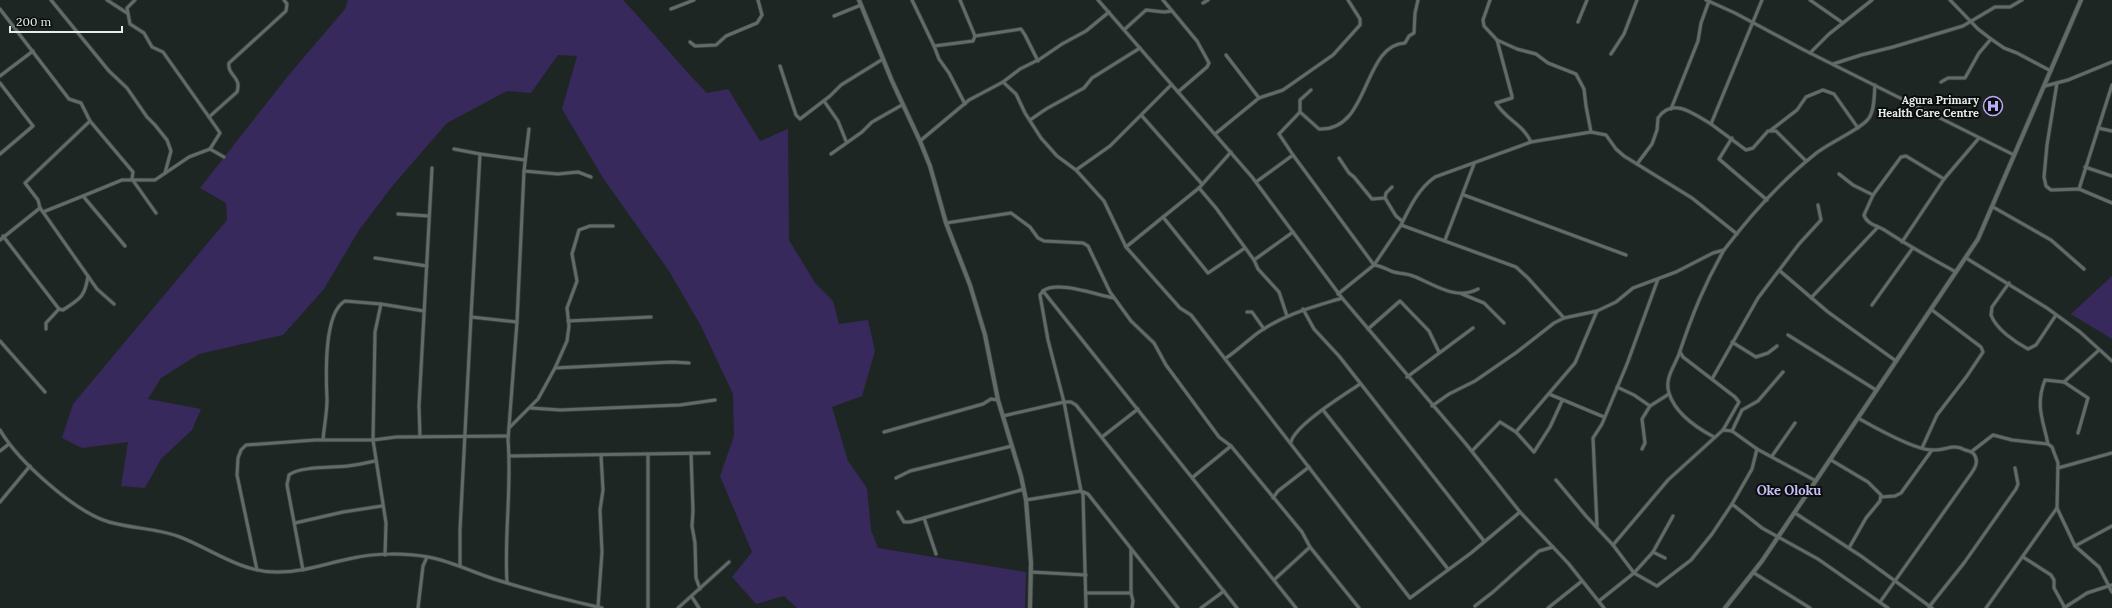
<svg xmlns="http://www.w3.org/2000/svg" width="2112" height="608" viewBox="0 0 2112 608" font-family="Lora,serif">
<rect width="100%" height="100%" fill="#1e2623"/>
<!-- green -->
<g fill="#37295c">
<path d="M348,0h275c29,30 54,63 84,93l21,-4 32,52 28,-12 1,111 26,43 18,18 6,23 29,-4 7,31 -13,45 -30,11 16,54 19,27 4,42 7,18 148,24 -1,36h-228l-13,-12 -28,8 -24,-27 20,-25 -32,-76 14,-40 -1,-42 -32,-68 -32,-55 -66,-93 -41,-69 15,-53 -19,-1 -27,38 -24,-2 -60,32 -53,61 -35,46 -35,59 -41,46 -84,19 -38,24 -13,21 53,10 -9,21 -31,29 -16,29 -24,-2 7,-44 -46,6 -20,-10 11,-34 154,-184 -1,-17 -26,-15 88,-112 57,-67z"/>
<polygon points="2112,276 2112,339 2071,314"/>
</g>
<g fill="none" stroke-linecap="round" stroke-linejoin="round">
<defs>
<g id="minor">
<polyline points="51,0 109,71 127,88 147,117 155,125 167,140 171,151 165,173"/>
<polyline points="107,0 127,13"/>
<polyline points="135,0 127,8 130,24 144,33 152,47 163,52 209,117"/>
<polyline points="912,0 934,46"/>
<polyline points="960,0 975,36 973,41 934,46 939,59 949,73 965,104"/>
<polyline points="1098,0 1252,177 1342,298 1466,444 1520,512 1568,563 1604,608"/>
<polyline points="1163,0 1197,41 1209,63 1207,67 1178,92"/>
<path d="M1490,0l-7,20 1,6 13,14 15,56v2l-16,5c10,17 26,20 35,39"/>
<polyline points="1706,0 1735,13 1804,50 2014,155"/>
<polyline points="1810,0 1843,23"/>
<polyline points="1950,0 1978,29 1991,39 2004,48 2017,53 2051,71"/>
<polyline points="1203,3 1208,0"/>
<polyline points="0,9 69,99 81,103 90,121 133,172 132,179 156,213"/>
<polyline points="671,9 694,0"/>
<polyline points="834,16 861,5"/>
<polyline points="1578,22 1587,0"/>
<polyline points="1125,29 1146,10 1164,12 1172,11"/>
<polyline points="975,36 1021,29 1025,35 1038,61"/>
<polyline points="1497,40 1517,49 1536,54 1548,63 1576,74 1584,89 1586,106 1591,132"/>
<polyline points="690,42 695,46 716,45 726,36 757,23 762,15 758,0"/>
<polyline points="1810,53 1829,34 1872,0"/>
<polyline points="1611,54 1624,34 1637,0"/>
<polyline points="1226,55 1259,98"/>
<polyline points="1833,64 1861,55 1893,47 1963,26 1990,10 1995,7 2010,7 2022,0"/>
<polyline points="780,66 796,115 800,119 830,96 841,85 883,59"/>
<polyline points="0,76 33,51"/>
<polyline points="1003,82 1016,94 1025,113 1041,138 1057,156 1076,170 1104,201 1126,247 1180,308 1191,315 1410,598 1471,553 1520,512"/>
<polyline points="1941,82 1948,78 1965,78 1979,53 1991,39"/>
<polyline points="0,83 33,126 0,154"/>
<polyline points="2057,83 2047,145 2044,177 2046,186 2051,190 2079,189 2112,203"/>
<polyline points="2045,86 2068,80 2112,62"/>
<polyline points="824,101 838,121 846,141"/>
<polyline points="1671,109 1698,41 1701,23 1709,1"/>
<polyline points="1300,112 1300,100 1311,90"/>
<polyline points="1142,116 1202,184"/>
<polyline points="1030,120 1046,109 1084,88 1092,78 1140,48"/>
<polyline points="90,121 25,183 38,200 40,208 43,212 83,196 125,246"/>
<polyline points="1711,124 1746,150 1753,148 1768,131 1776,131 1806,161"/>
<polyline points="2098,128 2112,131"/>
<polyline points="1771,130 1797,110 1806,97 1823,90 1834,94 1858,128"/>
<polyline points="1215,134 1259,98 1283,90 1333,55 1360,25 1360,19 1348,0"/>
<polyline points="1732,138 1719,159 1767,200"/>
<polyline points="920,141 969,100 1003,82 1020,69 1040,59 1062,44 1086,31 1109,12"/>
<path d="M210,149l10,-16 -11,-16 28,-25c5,-16 -10,-16 -8,-29l57,-52 1,-7 -3,-4"/>
<polyline points="454,149 480,154 471,317"/>
<polyline points="480,154 525,160"/>
<polyline points="831,154 862,132 872,122 902,105"/>
<path d="M1293,155l-14,-21 21,-22 19,17c51,3 43,-84 86,-86l4,-7 5,-3 1,-20 3,-13"/>
<polyline points="1339,158 1349,173 1354,177 1372,199 1385,198"/>
<path d="M1637,164l15,-20 5,-14 1,-12c15,-22 37,-3 53,6l51,-124"/>
<polyline points="2085,167 2112,176"/>
<polyline points="1076,170 1110,146 1171,85"/>
<polyline points="524,171 558,174 578,172 591,177"/>
<polyline points="1839,174 1853,185 1873,195"/>
<path d="M1944,179l-38,-23 -5,1 -28,38 -9,20c3,10 15,11 22,16 23,15 46,28 70,41"/>
<path d="M1256,182l37,-27 81,110c7,1 11,3 17,6 7,3 15,2 22,5 21,8 42,25 65,13"/>
<polyline points="1392,187 1386,193 1385,198 1396,216 1402,221"/>
<polyline points="1199,188 1216,208 1254,260 1293,232"/>
<polyline points="2079,189 2112,85"/>
<polyline points="1464,195 1626,255"/>
<polyline points="83,196 122,180 155,180 189,157 210,149 224,157"/>
<polyline points="1993,207 2051,240 2084,269"/>
<polyline points="43,212 97,289 114,304"/>
<polyline points="398,214 429,216"/>
<polyline points="1163,217 1208,273 1245,248"/>
<polyline points="946,223 1011,213 1030,227 1038,238 1044,241 1083,243 1088,246 1110,292 1131,321 1154,343 1166,365 1219,437 1231,446 1302,532 1310,547 1359,608"/>
<path d="M1401,225c9,-18 17,-36 34,-48l96,-35 60,-10 15,3 10,14 8,7 68,42 45,36"/>
<polyline points="3,236 59,309"/>
<polyline points="0,240 40,208"/>
<polyline points="1445,240 1474,164"/>
<polyline points="1902,242 1944,179 1979,138"/>
<polyline points="1126,247 1199,188 1231,152"/>
<polyline points="375,258 427,266"/>
<polyline points="1966,258 2047,308 2080,332 2112,361"/>
<polyline points="1254,260 1258,269 1279,292 1287,316"/>
<polyline points="1780,271 1828,312 1896,361"/>
<path d="M2009,283l-17,24 -1,8c5,14 24,27 37,34l8,-4 20,-30"/>
<polyline points="1043,291 1040,295 1048,340 1064,402 1081,491 1083,494 1086,608"/>
<polyline points="1338,294 1374,265 1401,225 1516,267 1528,278 1564,318"/>
<polyline points="1462,294 1484,303 1504,323"/>
<path d="M1114,298c-18,-3 -57,-18 -71,-7l253,317"/>
<polyline points="1811,298 1878,227"/>
<polyline points="1872,305 1912,249"/>
<polyline points="1303,309 1314,329 1339,356 1484,541"/>
<polyline points="1247,312 1252,312 1264,329"/>
<polyline points="568,321 651,317"/>
<path d="M46,329v-6l13,-14 4,1c17,-11 22,-13 25,-34"/>
<polyline points="1368,329 1400,301 1429,331 1439,352"/>
<polyline points="1788,335 1876,390"/>
<polyline points="0,341 45,392"/>
<polyline points="1732,342 1756,357 1768,353 1777,346"/>
<polyline points="1680,352 1683,357 1735,397 1739,402 1723,430"/>
<path d="M1226,358c12,-8 22,-18 33,-26 26,-18 54,-25 83,-34"/>
<polyline points="555,368 672,362 689,363"/>
<polyline points="1407,377 1473,328"/>
<polyline points="1712,379 1758,298 1799,244 1821,220 1818,205"/>
<polyline points="2064,382 2099,350"/>
<polyline points="1617,387 1634,395 1650,406 1669,394"/>
<polyline points="1549,394 1604,417"/>
<path d="M1432,406l17,-12 26,-13 42,-29 37,-29 10,-5 33,-7 19,-9 17,-14 43,-16 37,-19 11,-3c26,-34 56,-68 90,-95 12,-11 48,-26 55,-37 6,-9 5,-23 6,-33"/>
<polyline points="531,408 560,410 680,405 715,400"/>
<polyline points="1323,410 1448,569"/>
<polyline points="1003,416 1064,402 1071,402 1076,405 1237,608"/>
<path d="M1858,418c16,9 56,32 74,32 13,1 21,-7 33,0 3,1 6,1 8,3 8,9 0,18 -5,25l-88,124"/>
<polyline points="510,427 538,399 555,368 567,341 569,326 567,308 577,281 572,254 579,230 590,226 613,226"/>
<path d="M0,430c18,31 75,82 109,92 24,7 48,6 71,15 31,12 61,35 95,35 27,1 52,-9 78,-14 23,-5 52,-5 75,-1 23,4 44,15 66,22 35,11 72,21 108,29"/>
<polyline points="1732,431 1742,410 1758,401 1783,372"/>
<polyline points="884,432 983,404 991,399 998,400"/>
<polyline points="1516,432 1575,363 1597,311"/>
<polyline points="420,437 419,406 432,168"/>
<polyline points="1102,437 1138,409"/>
<path d="M1714,437c-17,-9 -39,-24 -45,-44 -5,-16 7,-28 11,-42 13,-38 24,-66 44,-101"/>
<path d="M323,440c1,-13 4,-27 4,-40 -1,-22 -4,-87 18,-99l36,3 43,7"/>
<path d="M1291,442c4,-17 53,-47 69,-58"/>
<path d="M2048,444c-5,-24 -13,-39 -3,-64l19,2 24,16 -10,35"/>
<polyline points="1922,448 1937,415 1967,376 1983,352 1981,347 1932,310"/>
<polyline points="1642,449 1645,443 1642,419 1650,406"/>
<polyline points="0,451 9,444"/>
<polyline points="1472,451 1500,422 1516,432 1534,452 1550,427 1562,401"/>
<polyline points="1971,452 1993,435 2012,440 2048,444 2052,447 2058,463 2057,508 1986,608"/>
<polyline points="691,453 693,511 692,526 695,543 696,578 700,589"/>
<polyline points="648,454 648,608"/>
<polyline points="510,456 709,453"/>
<polyline points="1772,456 1795,423"/>
<polyline points="1831,460 1868,482 1881,495 1880,501 1866,518 1849,548"/>
<polyline points="2058,468 2112,453"/>
<polyline points="1193,477 1231,446"/>
<polyline points="896,478 910,471 1012,446"/>
<polyline points="1556,480 1586,516 1613,545 1634,573 1657,586 1691,560 1712,534 1732,504 1762,528 1818,559 1888,608"/>
<polyline points="1881,497 1895,496 1901,493 1932,450"/>
<polyline points="1273,498 1278,491 1309,467"/>
<polyline points="1026,500 1081,491 1088,494 1178,608"/>
<polyline points="0,502 30,466"/>
<polyline points="1732,504 1752,469 1757,449"/>
<polyline points="2057,508 2075,546 2099,567 2112,592"/>
<polyline points="898,512 904,522 910,522 1024,489"/>
<polyline points="1795,513 1861,556 1932,608"/>
<polyline points="924,518 936,554"/>
<polyline points="295,523 343,512 382,506"/>
<polyline points="1597,526 1593,438 1602,424 1627,364 1658,279"/>
<polyline points="1613,545 1668,480 1723,430 1732,431 1757,449 1816,481"/>
<polyline points="2075,546 2112,526"/>
<polyline points="1653,552 1665,558"/>
<polyline points="385,555 386,523 373,440 396,437 508,436"/>
<polyline points="2023,557 2051,575 2054,580 2054,588 2065,608"/>
<polyline points="460,566 460,530 471,317 517,322"/>
<polyline points="257,570 237,475 238,458 241,450 246,445 315,440 373,440 375,332 381,304"/>
<path d="M303,570l-16,-85 2,-10c11,-9 44,-7 59,-9 9,-1 18,-3 27,-5"/>
<polyline points="1031,572 1086,575"/>
<polyline points="1754,573 1810,608"/>
<polyline points="1275,579 1310,547"/>
<path d="M507,582c-3,-47 5,-95 1,-142l9,-118 7,-151 5,-42"/>
<polyline points="1086,593 1131,593 1133,601 1132,608"/>
<polyline points="1131,593 1131,549"/>
<polyline points="692,597 699,608"/>
<polyline points="1599,601 1634,573 1653,552 1673,516"/>
<polyline points="1475,606 1493,592 1539,551 1553,547"/>
<polyline points="598,607 602,552 600,510 603,490 601,455"/>
<polyline points="1929,607 1964,563 2016,489 2018,484 2015,468"/>
<polyline points="418,608 423,566 427,557"/>
<polyline points="678,608 729,562"/>
<polyline points="1201,608 1224,591"/>
<polyline points="1548,608 1582,581"/>
<polyline points="2064,608 2087,593 2112,585"/>
</g>
<g id="tertiary">
<polyline points="859,0 892,81 920,141 930,166 946,223 970,285 985,335 998,400 1021,476 1026,500 1031,563 1030,608"/>
<polyline points="1725,608 1762,561 1978,239 2081,0"/>
</g>
</defs>
<!-- minor casing -->
<use href="#minor" stroke="#39403d" stroke-width="4.5"/>
<!-- tertiary casing -->
<use href="#tertiary" stroke="#39403d" stroke-width="5.5"/>
<!-- minor -->
<use href="#minor" stroke="#626b67" stroke-width="3"/>
<!-- tertiary -->
<use href="#tertiary" stroke="#626b67" stroke-width="4"/>
</g>
<!-- icons -->
<defs>
<symbol id="hospital-ring" viewBox="-11 -11 22 22"><circle r="9.5" fill="#0a0e0c" stroke="#bbaaf6" stroke-width="1.5"/><path d="M-5-5h3v3.5h4V-5h3V5h-3V1.5h-4V5h-3Z" fill="#bbaaf6"/></symbol>
</defs>
<g fill-rule="evenodd">
<use href="#hospital-ring" x="1982" y="95" width="22" height="22"/>
</g>
<g text-anchor="middle" dominant-baseline="central" stroke-width="4" stroke-linejoin="round" paint-order="stroke">
<!-- poi labels -->
<g font-size="11" font-weight="bold" fill="#e8edeb" stroke="#0a0e0c" text-anchor="end">
<text x="1979" y="100">Agura Primary<tspan x="1979" dy="13">Health Care Centre</tspan></text>
</g>
<!-- quarter labels -->
<g font-size="13" font-weight="bold" fill="#c8bdf6" stroke="#0a0e0c">
<text x="1789" y="490">Oke Oloku</text>
</g>
</g>
<!-- scale -->
<path d="M10 26v6h112v-6" fill="none" stroke="#e8edeb" stroke-width="2"/>
<text x="16" y="26" font-size="12" fill="#e8edeb" stroke="#0a0e0c" stroke-width="3" paint-order="stroke">200 m</text>
</svg>
